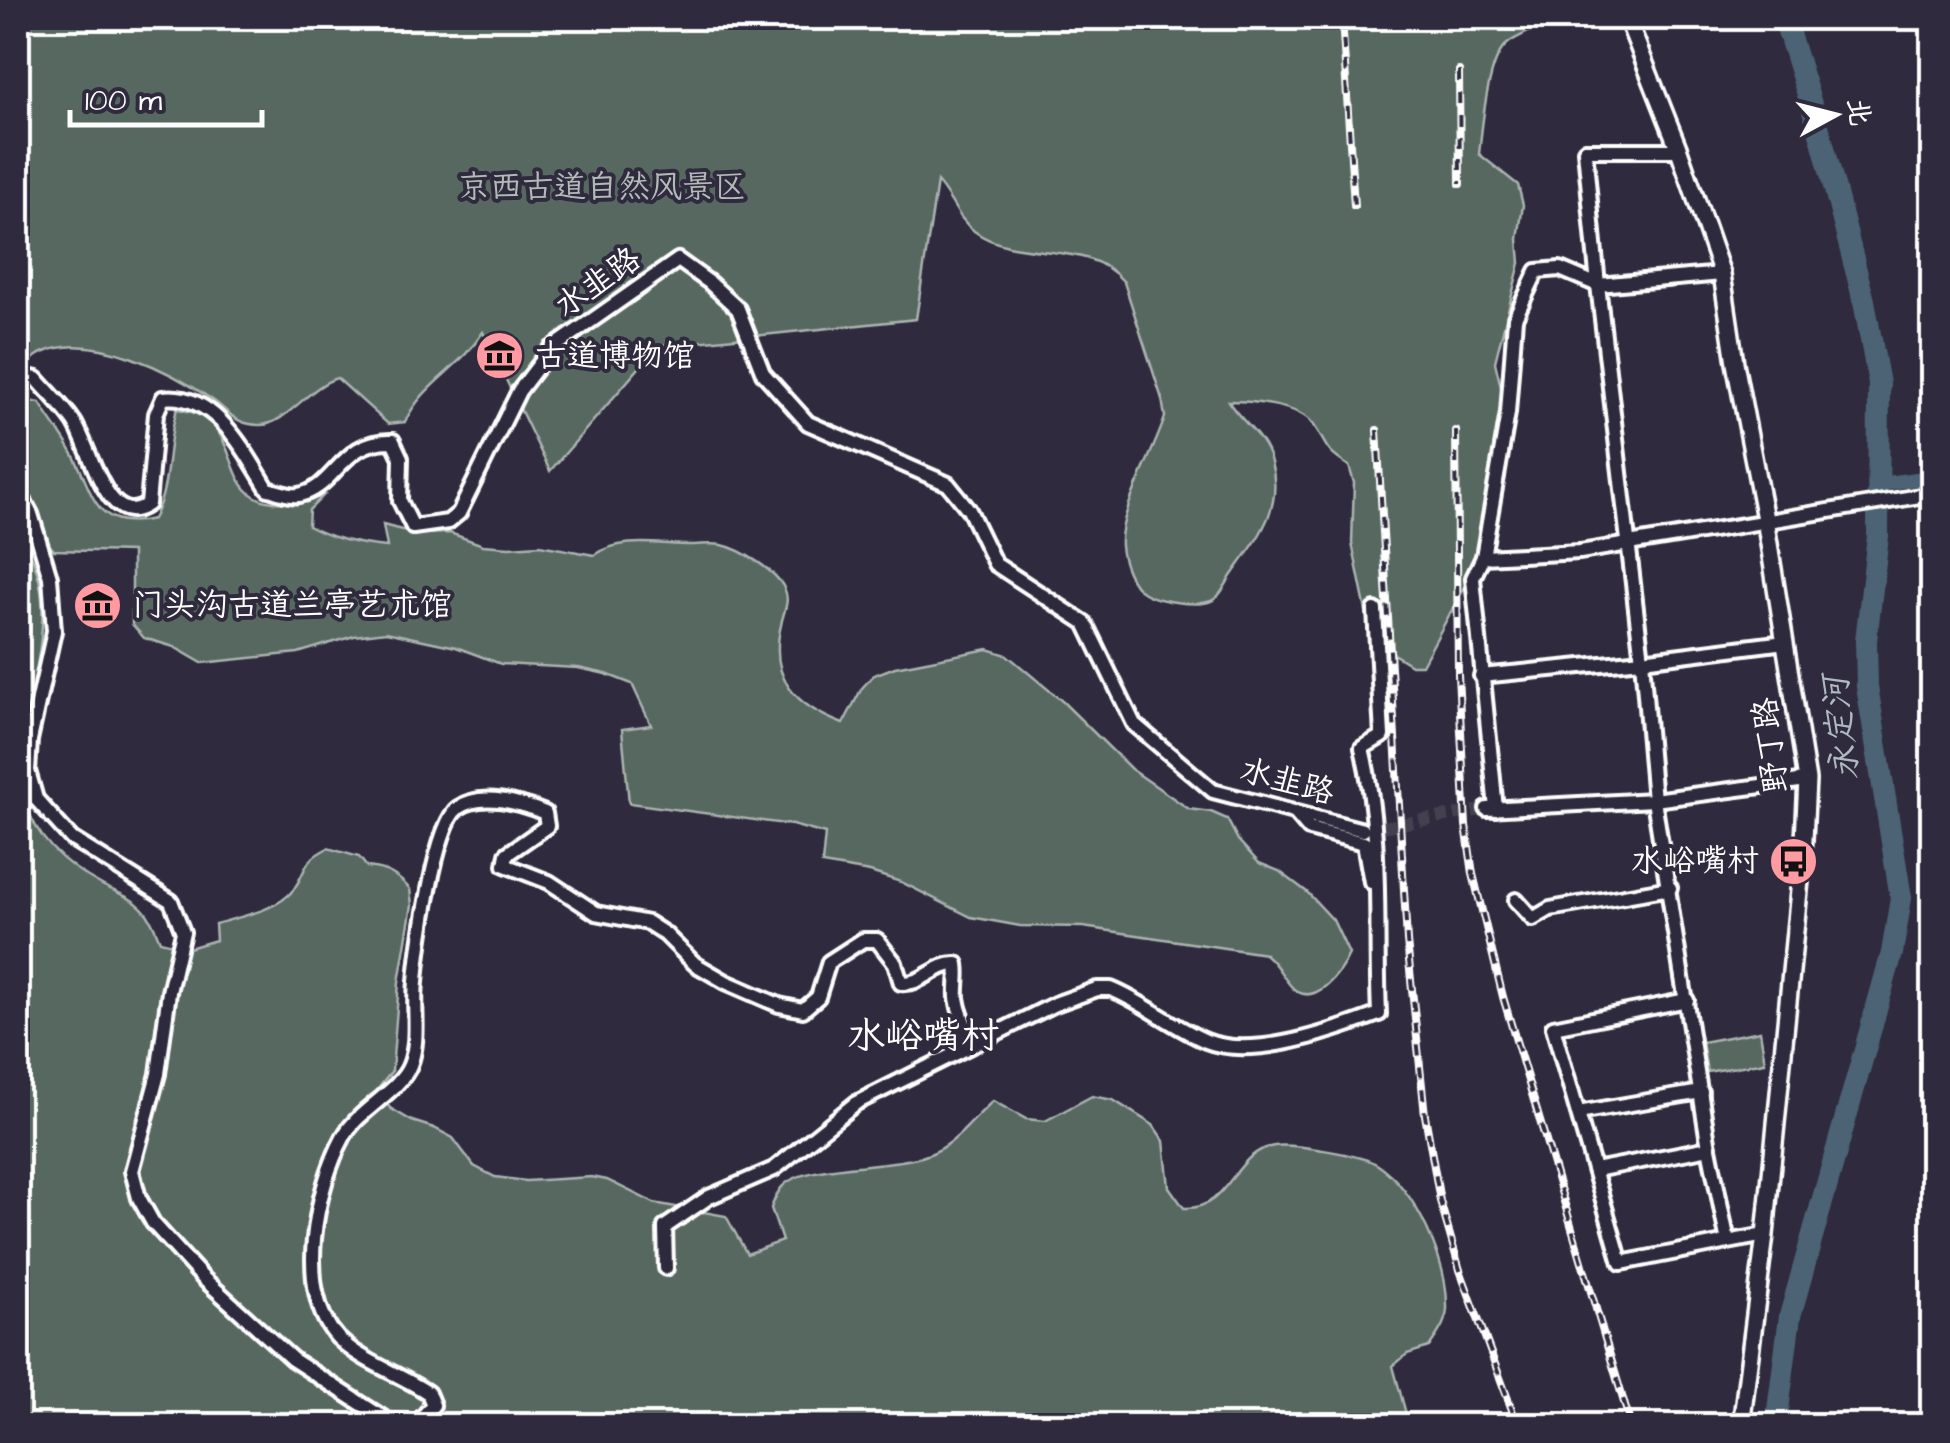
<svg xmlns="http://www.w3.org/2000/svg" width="1950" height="1443" viewBox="0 0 1950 1443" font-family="'Architects Daughter','LXGW WenKai TC',sans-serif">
<rect width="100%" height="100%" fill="#2f2a3d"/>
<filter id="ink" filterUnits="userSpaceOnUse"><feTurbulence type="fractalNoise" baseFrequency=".01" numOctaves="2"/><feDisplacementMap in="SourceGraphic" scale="20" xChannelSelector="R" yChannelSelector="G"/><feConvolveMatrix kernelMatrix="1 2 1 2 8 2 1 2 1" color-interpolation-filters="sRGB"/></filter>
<g filter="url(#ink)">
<!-- green -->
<g fill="#566861" stroke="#aab4b0" stroke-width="2.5">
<path d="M18,18h1523c-11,19 -23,15 -36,28 -18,18 -23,82 -26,108l39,31 5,20 -5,34 2,24 -25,99 9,38 -20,129 -18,55 -44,81h-11l-16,-10 -28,-39 -15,-73 2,-60 -5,-17c-27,-17 -20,-19 -36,-42 -13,-19 -63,-23 -85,-23 13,21 36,34 43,61 13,45 -12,75 -37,110 -7,9 -13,25 -23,29 -15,6 -54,0 -67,-8 -13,-7 -22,-33 -23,-47 -3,-33 33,-93 44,-129l-3,-18 -38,-117c-38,-45 -105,-18 -150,-51 -17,-13 -23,-34 -37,-49l-21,137 -258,27 -108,125 -67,-139c-23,37 -60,51 -78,90l-17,2 -51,-46c-28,8 -51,47 -77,47 -24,0 -30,-12 -46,-24 -41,-29 -122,-71 -172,-48 -9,4 -17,12 -24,19z"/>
<path d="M28,401l12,2c9,16 21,30 30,46 24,40 21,84 83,70 18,-32 13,-75 24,-110 86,10 19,122 146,87l-14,14 -1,16c22,12 53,19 79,21l-4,-22 34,9 33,-1 33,12 26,2 31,-2 54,10c27,-19 66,-10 97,-10 10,0 21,-2 31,0 19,4 54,26 62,43 7,13 -1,24 -3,37 -13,54 15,81 62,99l19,-36 12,-13 21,-8 93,-18 19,6 55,46 69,68 58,40 22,3 16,7 11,21 21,23 20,8 28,21 26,28 16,34c-8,19 -37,58 -59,31 -11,-13 -10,-18 -25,-31l-182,-27 -63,-1 -49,-9 -70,-35 -31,-10 -48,-8 3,-30 -33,-9 -163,-22 -7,-74 29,-4 -19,-41 -26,-10 -28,-6 -77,-4 -45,-17 -70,-15 -32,4 -56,17 -96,10 -28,-16 -30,-9 -12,-14v-72l-78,-2 -9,-10 -27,-70v-63z"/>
<path d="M18,534c61,79 -14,187 8,269 11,39 42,64 76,82 13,7 30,12 40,23 9,9 13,21 18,33l29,7 27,-8 -1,-16c24,-7 64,-14 79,-35 14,-21 8,-28 34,-41l31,9 8,10c20,2 30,8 43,22l2,16 -13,77 -7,89 -15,19 13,18 22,13 22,7 19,10 21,28 21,11 31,4 66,-4 15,3 47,23 72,13 21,38 35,-13 -11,-33c3,-7 6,-16 11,-21 19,-24 111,-19 145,-32 29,-10 43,-34 66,-54l33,18 19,2 47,-25 21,4 40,25 11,16 5,46 15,21c47,2 48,-56 90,-62 17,-3 90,9 104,19 38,25 69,96 69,141 1,15 -10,29 -18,41l-22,7 -14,12 16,59h-1391z"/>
<polygon points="1760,1031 1765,1062 1707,1072 1702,1042"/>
</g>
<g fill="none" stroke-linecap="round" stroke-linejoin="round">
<!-- canal -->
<polyline stroke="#4b6474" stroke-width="14" points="1878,484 1932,477"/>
<!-- river -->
<polyline stroke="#4b6474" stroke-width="22" points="1776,1426 1790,1316 1892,953 1901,898 1867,686 1866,641 1878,536 1879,384 1864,301 1821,136 1784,18"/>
<!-- minor-tunnel -->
<polyline stroke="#443f50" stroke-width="12" stroke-dasharray="12 6" stroke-linecap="butt" points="1366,830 1487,809"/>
<defs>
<g id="minor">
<polyline points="1722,274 1598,285 1642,660 1654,800 1709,1148 1728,1242 1765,1235"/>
<path d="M18,383l10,-6 9,2c12,14 27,28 37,43 17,26 33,111 74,82l8,-90 7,-16c52,-6 81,52 105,91 9,2 22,8 31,6 37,-7 42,-56 94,-54l8,17 -1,43 13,26 35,-5 11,-9 60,-122 32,-42 127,-89 32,23 28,26 25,64 45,50 140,61 21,26 26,54 90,59 49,101 79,67 150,39"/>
<path d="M18,490l13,24 19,63 4,54 -24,109 -2,31 8,28 36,40 99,62 12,31 -14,60 -11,82 -26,97 7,27 14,25 50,55 89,81 96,62 30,1 15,-17 -5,-12c-28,-19 -66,-31 -90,-55 -44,-46 -22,-151 6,-202 15,-27 56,-45 66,-71 10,-25 3,-57 6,-83 2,-32 19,-158 42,-174 23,-17 63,-5 87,5l2,13 -40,28 -2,11 44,17 47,31 52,10 17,11 30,30 31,18 53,23 24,5 15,-13 11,-35 34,-22h14l18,23 6,20c22,2 35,-20 56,-19 2,12 -1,22 0,34 4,29 17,24 -1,55"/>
<polyline points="1483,557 1580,552 1932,494"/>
<polyline points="1481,676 1642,660 1785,642"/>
<polyline points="1487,809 1654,800 1807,780"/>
<polyline points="1496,809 1473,578 1483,557 1508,413 1515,318 1537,271 1560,269 1598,285 1585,150 1679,150"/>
<polyline points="1297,815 1309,829 1364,843 1371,882"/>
<polyline points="1516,900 1533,919 1550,909 1670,888"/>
<polyline points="1687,1000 1553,1027 1621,1263 1728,1242"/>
<polyline points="1578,1113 1701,1092"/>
<polyline points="1595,1170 1709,1148"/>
<path d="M666,1268l-1,-41 44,-30 65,-28 82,-66 199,-99 42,-15h14c34,14 62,38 95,52 47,19 128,-10 173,-27 -4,-88 4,-179 -17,-266l20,-12 -7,-126"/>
</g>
<polyline id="major" points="1627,18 1679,150 1722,274 1735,363 1765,519 1807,780 1804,840 1765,1235 1741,1426"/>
</defs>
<!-- minor casing -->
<use href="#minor" stroke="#fff" stroke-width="20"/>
<!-- major casing -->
<use href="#major" stroke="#fff" stroke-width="22"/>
<!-- minor -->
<use href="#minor" stroke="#2f2a3d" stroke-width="12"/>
<!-- major -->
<use href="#major" stroke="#2f2a3d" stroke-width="15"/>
<defs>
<g id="rail">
<polyline points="1342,18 1354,206"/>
<polyline points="1459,71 1460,184"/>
<polyline points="1377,430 1407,941 1425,1115 1440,1201 1460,1270 1518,1426"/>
<polyline points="1456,431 1458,675 1466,825 1473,874 1503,997 1631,1426"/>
</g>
</defs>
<!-- rail casing -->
<use href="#rail" stroke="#fff" stroke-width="8"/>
<!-- rail -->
<use href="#rail" stroke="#2f2a3d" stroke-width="4" stroke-dasharray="11" stroke-linecap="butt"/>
</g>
</g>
<!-- icons -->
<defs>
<symbol id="museum-disc" viewBox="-11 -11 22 22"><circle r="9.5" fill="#ff9aa2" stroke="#2f2a3d"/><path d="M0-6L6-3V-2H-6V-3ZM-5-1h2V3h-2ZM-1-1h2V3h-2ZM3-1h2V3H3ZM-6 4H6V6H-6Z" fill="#111"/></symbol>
<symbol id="bus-disc" viewBox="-11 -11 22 22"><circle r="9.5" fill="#ff9aa2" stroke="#2f2a3d"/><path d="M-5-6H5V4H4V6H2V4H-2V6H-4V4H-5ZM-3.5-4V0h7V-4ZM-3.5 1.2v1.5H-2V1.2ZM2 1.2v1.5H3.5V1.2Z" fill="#111"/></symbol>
</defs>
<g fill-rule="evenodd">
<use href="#museum-disc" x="472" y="328" width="55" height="55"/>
<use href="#museum-disc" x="70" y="578" width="55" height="55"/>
<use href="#bus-disc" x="1766" y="834" width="55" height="55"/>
</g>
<g text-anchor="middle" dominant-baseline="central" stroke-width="8" stroke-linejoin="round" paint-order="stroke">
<!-- park labels -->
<g font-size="32" fill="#b3bbb8" stroke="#2f2a3d">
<text x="602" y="187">京西古道自然风景区</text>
</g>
<!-- street labels -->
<g font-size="32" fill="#fff" stroke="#2f2a3d">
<text transform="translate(598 283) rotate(-35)">水韭路</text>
<text transform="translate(1771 745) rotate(-97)">野丁路</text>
<text transform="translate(1287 782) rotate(15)">水韭路</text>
</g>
<!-- poi labels -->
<g font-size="32" fill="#fff" stroke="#2f2a3d" text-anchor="start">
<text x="535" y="356">古道博物馆</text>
<text x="132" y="605">门头沟古道兰亭艺术馆</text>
<text x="1759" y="861" text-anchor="end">水峪嘴村</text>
</g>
<!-- water labels -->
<g font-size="35" font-style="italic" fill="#aeb9c0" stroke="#2f2a3d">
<text transform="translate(1841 728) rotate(-96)">永定河</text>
</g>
<!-- quarter labels -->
<g font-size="38" fill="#fff" stroke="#2f2a3d">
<text x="923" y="1037">水峪嘴村</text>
</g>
</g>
<!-- margin -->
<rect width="1950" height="1443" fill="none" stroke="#2f2a3d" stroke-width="60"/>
<rect x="30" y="30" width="1890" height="1383" fill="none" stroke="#fff" stroke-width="4" filter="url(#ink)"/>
<!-- north arrow -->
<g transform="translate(1835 115) rotate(83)" stroke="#2f2a3d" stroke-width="8" paint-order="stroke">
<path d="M0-8L18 38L0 25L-18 38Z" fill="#ffffff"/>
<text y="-15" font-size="28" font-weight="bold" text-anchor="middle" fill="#ffffff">北</text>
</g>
<!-- scale -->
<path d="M70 110v15h192v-15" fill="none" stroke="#ffffff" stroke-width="5"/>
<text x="85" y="110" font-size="30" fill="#ffffff" stroke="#2f2a3d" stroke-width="8" paint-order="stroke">100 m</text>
</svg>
